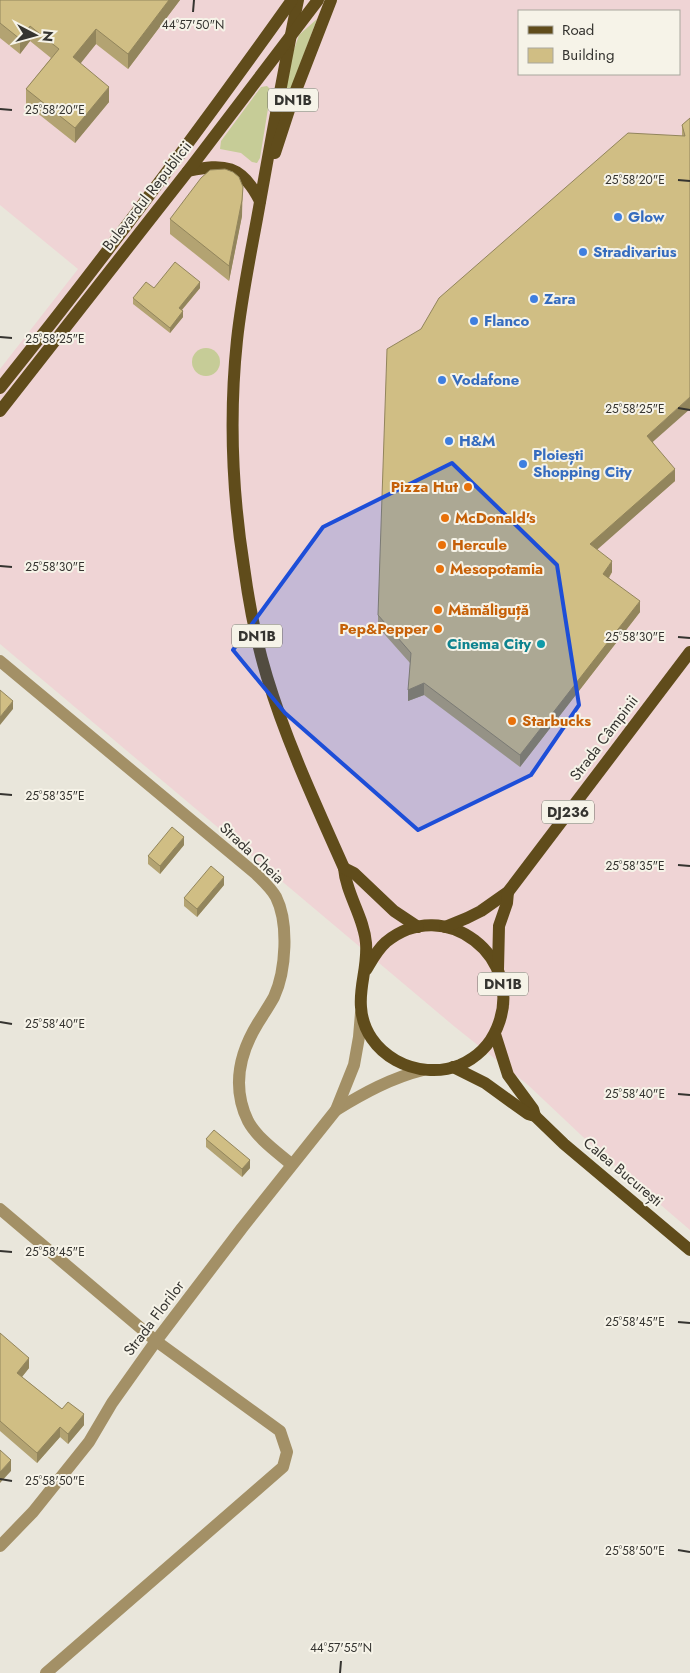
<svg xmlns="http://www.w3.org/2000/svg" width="690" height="1673" viewBox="0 0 690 1673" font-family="Jost,sans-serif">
<rect width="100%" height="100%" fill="#e9e6db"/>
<!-- commercial -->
<path fill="#efd4d5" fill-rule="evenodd" d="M0,0h690v1230l-91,-78 -71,-67 -73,-58 -455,-383v-275l78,-100 -78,-64zM519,11h160v63h-160z"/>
<!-- green -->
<g fill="#c6cc97">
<polygon points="317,19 288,97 285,88 290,61 299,35"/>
<polygon points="267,86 271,90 260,158 257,163 252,162 241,153 220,149 221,141 261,87"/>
<circle cx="206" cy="362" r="14"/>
</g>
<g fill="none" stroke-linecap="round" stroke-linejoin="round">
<!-- minor -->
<g stroke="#a39066" stroke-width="12">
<path d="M0,661l256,213c7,7 15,14 20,23 13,26 10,74 -2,100 -5,9 -11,18 -16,26 -19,31 -26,65 -10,98 9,17 29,31 43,43"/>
<path d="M336,1110c28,-17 55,-32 87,-40"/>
<polyline points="0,1209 156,1341 280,1431 287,1452 283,1467 46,1673"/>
<polyline points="0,1546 33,1512 89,1442 112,1403 156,1341 242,1228 336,1110 354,1065 359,1037 361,1013"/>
</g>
<!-- major -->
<g stroke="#604c1b" stroke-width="12">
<path d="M298,0c-14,67 -26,135 -38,202 -8,46 -18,91 -23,138 -8,76 -5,151 7,227 5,37 12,74 23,110 20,66 49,128 77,191 2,26 20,49 22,75 2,23 -7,43 -5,64 3,48 57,75 99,58 16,-7 30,-20 37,-37 30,-71 -53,-134 -111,-86 -9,8 -14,18 -20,28"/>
<polyline points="275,153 293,98 331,0"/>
<path d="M188,171c36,-8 54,-6 72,30"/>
<path d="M0,388c101,-126 198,-256 292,-388"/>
<polyline points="0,411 188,171 318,0"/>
<polyline points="344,868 354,873 394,911 418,927"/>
<polyline points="445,927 467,918 481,911 508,892 690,652"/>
<polyline points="498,969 499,926 507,903 508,892"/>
<polyline points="495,1034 508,1075 533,1109 535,1116"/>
<polyline points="453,1067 485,1083 528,1114 535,1116 564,1144 690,1250"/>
</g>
</g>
<!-- wall -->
<g fill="#b3a372">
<polygon points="0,0 180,0 128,69 96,44 80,63 109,102 75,143 26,104 26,89 51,58 30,41 20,54 0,38"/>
<polygon points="690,118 653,442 675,481 597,549 612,572 609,578 640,612 520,767 424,695 408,701 410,663 378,627 378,615 421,329 682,136 682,125"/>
<polygon points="243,187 242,216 229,281 170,234 170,219"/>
<polygon points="154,288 200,288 182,310 183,317 170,333 133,304 133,298"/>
<polygon points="184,845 160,874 148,864 148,856"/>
<polygon points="224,885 197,917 184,906 184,898"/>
<polygon points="206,1139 250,1168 242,1177 206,1147"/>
<polygon points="0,1333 29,1368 22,1377 62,1409 84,1425 68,1444 60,1437 37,1463 0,1431"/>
</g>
<!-- shaded-wall -->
<g fill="#92855c">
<polygon points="169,0 180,0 128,69 128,54"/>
<polygon points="30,26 30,41 20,54 20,39"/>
<polygon points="96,29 96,44 73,73 73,57"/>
<polygon points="109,87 109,102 75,143 75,128"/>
<polygon points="242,200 242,216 229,281 229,266"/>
<polygon points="200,282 200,288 179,313 179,308"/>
<polygon points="183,311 183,317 170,333 170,328"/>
<polygon points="690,397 690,409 647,447 647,436"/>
<polygon points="675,469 675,481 590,556 590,544"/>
<polygon points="612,561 612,572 603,586 603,574"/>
<polygon points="640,601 640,612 520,767 520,755"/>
<polygon points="424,683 424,695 408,701 408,690"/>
<polygon points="13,701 13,709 0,725 0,717"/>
<polygon points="184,837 184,845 160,874 160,866"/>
<polygon points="224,877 224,885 197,917 197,909"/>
<polygon points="250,1160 250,1168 242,1177 242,1169"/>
<polygon points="29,1358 29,1368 17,1383 17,1373"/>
<polygon points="84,1414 84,1425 68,1444 68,1434"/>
<polygon points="60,1427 60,1437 37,1463 37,1453"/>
<polygon points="11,1460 11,1471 0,1483 0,1472"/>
</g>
<!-- building -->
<g fill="#d0be84" stroke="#92855c">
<polygon points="0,0 169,0 128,54 96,29 73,57 109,87 75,128 26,89 59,49 30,26 20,39 0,23"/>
<polygon points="690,118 690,397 647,436 675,469 590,544 612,561 603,574 640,601 520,755 424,683 408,690 411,653 378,615 387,349 421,329 439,298 628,133 685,136 682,125"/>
<polygon points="225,169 233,172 239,177 243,187 242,200 229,266 170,219 201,178 210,170"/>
<polygon points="175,262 200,282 179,308 183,311 170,328 133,298 146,282 154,288"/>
<polygon points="0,690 13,701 0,717"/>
<polygon points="172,827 184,837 160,866 148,856"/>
<polygon points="211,866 224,877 197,909 184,898"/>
<polygon points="214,1130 250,1160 242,1169 206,1139"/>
<polygon points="0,1333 29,1358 17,1373 62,1409 68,1402 84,1414 68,1434 60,1427 37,1453 0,1421"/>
<polygon points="0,1450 11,1460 0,1472"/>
</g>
<!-- marked area -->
<path fill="#1d4ed8" fill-opacity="0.2" stroke="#1d4ed8" stroke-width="4" stroke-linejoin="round" d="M452,463l105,102 22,140 -48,70 -113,55 -133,-117 -52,-63 90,-123z"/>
<!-- ticks -->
<path fill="none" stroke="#353430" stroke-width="2" d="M193,12l1,-12M0,109l12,1M678,180l12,1M0,337l12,1M678,408l12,2M0,566l12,1M678,637l12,1M0,794l12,1M678,865l12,1M0,1022l12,2M678,1094l12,1M0,1251l12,1M678,1322l12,1M0,1479l12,2M678,1550l12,2M340,1673l1,-12"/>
<!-- markers -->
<g fill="#3f7fe0" stroke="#f6f3e8" stroke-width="2">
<circle cx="618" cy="217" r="5"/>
<circle cx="583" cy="252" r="5"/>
<circle cx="534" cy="299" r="5"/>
<circle cx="474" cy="321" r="5"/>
<circle cx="442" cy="380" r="5"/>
<circle cx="449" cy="441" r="5"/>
<circle cx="523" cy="464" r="5"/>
</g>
<g fill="#e8710a" stroke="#f6f3e8" stroke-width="2">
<circle cx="468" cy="487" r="5"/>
<circle cx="445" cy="518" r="5"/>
<circle cx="442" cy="545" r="5"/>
<circle cx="440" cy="569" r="5"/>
<circle cx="438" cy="610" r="5"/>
<circle cx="438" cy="629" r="5"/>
<circle cx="512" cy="721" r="5"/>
</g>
<circle fill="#0f9aa8" stroke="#f6f3e8" stroke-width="2" cx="541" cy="644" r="5"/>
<g text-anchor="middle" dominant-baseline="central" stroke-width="4" stroke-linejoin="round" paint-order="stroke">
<!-- shield labels -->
<g fill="#f6f3e8" stroke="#6f6d67" stroke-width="1">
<rect x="268" y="88.5" width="50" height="23" rx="4"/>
<rect x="232" y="624.5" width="50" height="23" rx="4"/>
<rect x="542" y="800.5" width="52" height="23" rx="4"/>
<rect x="478" y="972.5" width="50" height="23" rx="4"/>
</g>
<g font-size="14" font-weight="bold" fill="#353430">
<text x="293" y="100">DN1B</text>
<text x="257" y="636">DN1B</text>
<text x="568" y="812">DJ236</text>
<text x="503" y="984">DN1B</text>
</g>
<!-- street labels -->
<g font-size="15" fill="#353430" stroke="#f6f3e8">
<text transform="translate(147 196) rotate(-52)">Bulevardul Republicii</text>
<text transform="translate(604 738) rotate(-53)">Strada Câmpinii</text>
<text transform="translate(252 853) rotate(43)">Strada Cheia</text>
<text transform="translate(623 1172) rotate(40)">Calea București</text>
<text transform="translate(154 1318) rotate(-53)">Strada Florilor</text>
</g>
<!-- shop labels -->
<g font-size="15" font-weight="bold" fill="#366cbe" stroke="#f6f3e8" text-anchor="start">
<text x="628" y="217">Glow</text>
<text x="593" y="252">Stradivarius</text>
<text x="544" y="299">Zara</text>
<text x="484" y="321">Flanco</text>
<text x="452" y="380">Vodafone</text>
<text x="459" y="441">H&amp;M</text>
<text x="533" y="455">Ploiești<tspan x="533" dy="17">Shopping City</tspan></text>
</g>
<!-- food labels -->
<g font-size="15" font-weight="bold" fill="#c56008" stroke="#f6f3e8" text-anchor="start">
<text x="458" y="487" text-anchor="end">Pizza Hut</text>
<text x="455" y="518">McDonald's</text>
<text x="452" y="545">Hercule</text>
<text x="450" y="569">Mesopotamia</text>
<text x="448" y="610">Mămăliguță</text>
<text x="428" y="629" text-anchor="end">Pep&amp;Pepper</text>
<text x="522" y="721">Starbucks</text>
</g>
<!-- culture labels -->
<g font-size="15" font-weight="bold" fill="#0d838f" stroke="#f6f3e8" text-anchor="end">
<text x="531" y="644">Cinema City</text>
</g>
</g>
<g font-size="12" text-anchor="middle" fill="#353430" stroke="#f6f3e8" stroke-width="4" stroke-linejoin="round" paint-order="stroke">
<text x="193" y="29">44°57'50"N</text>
<text x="55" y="114">25°58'20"E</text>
<text x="635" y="184">25°58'20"E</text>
<text x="55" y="343">25°58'25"E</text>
<text x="635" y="413">25°58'25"E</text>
<text x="55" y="571">25°58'30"E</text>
<text x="635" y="641">25°58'30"E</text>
<text x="55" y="800">25°58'35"E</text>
<text x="635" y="870">25°58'35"E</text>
<text x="55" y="1028">25°58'40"E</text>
<text x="635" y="1098">25°58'40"E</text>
<text x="55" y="1256">25°58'45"E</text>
<text x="635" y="1326">25°58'45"E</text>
<text x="55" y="1485">25°58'50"E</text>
<text x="635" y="1555">25°58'50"E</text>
<text x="341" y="1652">44°57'55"N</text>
</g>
<!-- legend -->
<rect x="518" y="10" width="162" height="65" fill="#f6f3e8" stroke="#a9a79e"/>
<rect x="528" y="26" width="25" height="8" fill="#604c1b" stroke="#a9a79e"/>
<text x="562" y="35" font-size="15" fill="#353430">Road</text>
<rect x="528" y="48" width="25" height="15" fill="#d0be84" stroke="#a9a79e"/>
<text x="562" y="60" font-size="15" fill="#353430">Building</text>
<!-- north arrow -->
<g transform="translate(35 35) rotate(96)" stroke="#f6f3e8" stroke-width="4" paint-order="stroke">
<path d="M0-4L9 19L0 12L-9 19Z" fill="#353430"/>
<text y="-8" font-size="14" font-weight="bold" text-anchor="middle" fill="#353430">N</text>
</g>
</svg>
